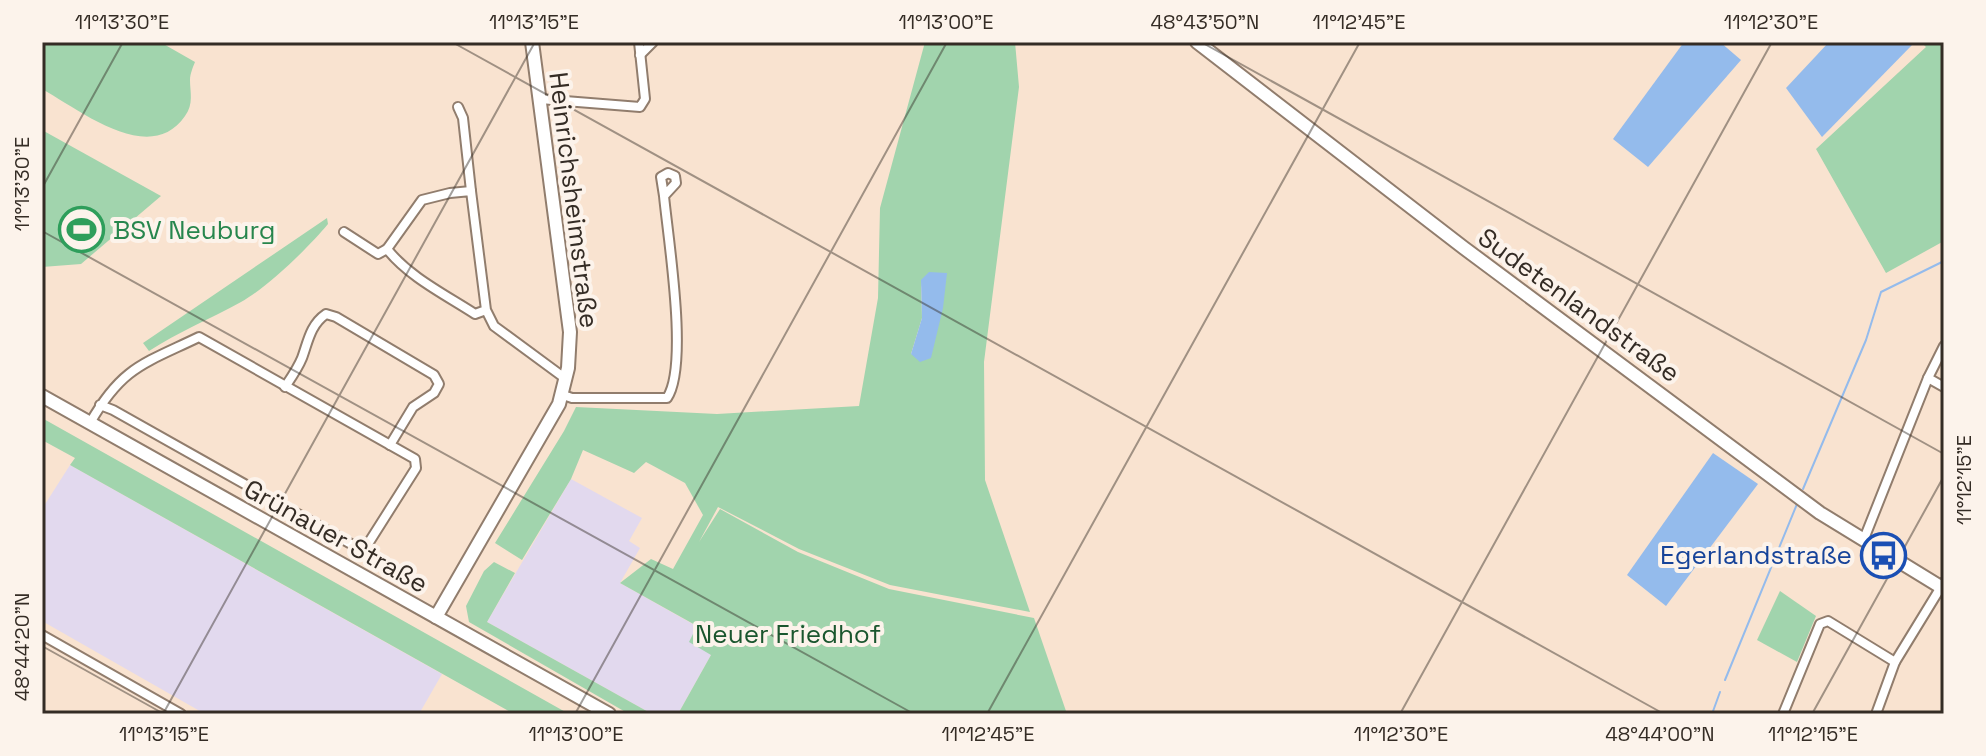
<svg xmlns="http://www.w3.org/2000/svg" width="1986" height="756" viewBox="0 0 1986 756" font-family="'Space Grotesk',sans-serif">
<rect width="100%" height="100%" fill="#f9e3d0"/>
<!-- industrial -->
<g fill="#e2d9ee">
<polygon points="70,465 442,674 419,714 205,714 42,621 42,509"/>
<polygon points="571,479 642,518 629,541 640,548 620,583 698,627 711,655 678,714 652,714 487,622"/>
</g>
<!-- green -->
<g fill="#a1d4ad" fill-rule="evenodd">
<path d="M42,42h118l35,20c-2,5 -5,12 -5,18 0,12 4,24 -5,36 -35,51 -105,-6 -143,-27z"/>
<path d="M925,42h90l4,45 -35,275 1,118 45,132 -140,-27 -91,-36 -81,-42 -19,35 21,-33 78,43 91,37 145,29 33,96h-389l33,-59 -22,-13 8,-16 -77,-43 31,-24 22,10 30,-54 -18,-32 -39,-21 -12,11 -51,-23 -12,29 -49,81 -27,-17 69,-112 12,-24 141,7 142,-8 19,-108 2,-90zM921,280l10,77 -20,-3 11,-36z"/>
<polygon points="1921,42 1944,42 1944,241 1886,273 1816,149 1926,47"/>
<polygon points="42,130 161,196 81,264 42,267"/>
<path d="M327,218l1,6c-19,23 -61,64 -87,78 -31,17 -63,30 -92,49l-6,-8z"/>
<polygon points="42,418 569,714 514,714 70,465 75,458 42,440"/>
<polygon points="494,562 515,573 487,622 652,714 629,714 469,622 466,606 484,571"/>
<polygon points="1780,591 1816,616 1797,662 1757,640"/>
</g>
<!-- water -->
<g fill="#94bbec">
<polygon points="1684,42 1720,42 1741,60 1648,167 1613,139"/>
<polygon points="1829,42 1915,42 1822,137 1786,88"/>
<polygon points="929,272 947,273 943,308 931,358 920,362 911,354 922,318 921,280"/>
<polygon points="1713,453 1758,484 1666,606 1627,575"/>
</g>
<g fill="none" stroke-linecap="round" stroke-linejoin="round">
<!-- stream -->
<g stroke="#94bbec" stroke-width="2">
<polyline points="1803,489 1866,340 1881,292 1944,261"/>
<polyline points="1725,680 1797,504"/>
<polyline points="1712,714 1720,692"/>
</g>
<defs>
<g id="street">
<polyline points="640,55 653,42"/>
<polyline points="540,99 640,107 645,99 639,42"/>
<polyline points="458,107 463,118 471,191"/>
<polyline points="344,232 378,254 387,249"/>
<path d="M486,310l-15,-119 -21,2 -28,7 -35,49c22,28 59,46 88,65l11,-4 8,16 72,53"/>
<polyline points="1928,378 1944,387"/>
<path d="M285,387c6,-9 13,-19 17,-29 6,-16 8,-33 24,-44l10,3 98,58 5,9 -5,9 -21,14 -23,38"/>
<path d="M563,395l9,3h95c22,-32 1,-160 -3,-202l12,-13 -1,-7 -7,-3 -7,4 3,19"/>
<path d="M90,423c32,-56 53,-59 109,-86l216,122 1,9 -50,79 -6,2 -247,-139 -13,-5"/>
<polyline points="1864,539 1928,378 1944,346"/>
<polyline points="42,635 181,714"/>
<polyline points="1783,714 1820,624 1828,621 1895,662"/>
<polyline points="1876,714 1895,662 1944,582"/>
</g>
<g id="secondary">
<polyline points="1197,42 1464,248 1820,513 1944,589"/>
<polyline points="42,396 609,714"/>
<polyline points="436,617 559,404 568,368 570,332 532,42"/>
</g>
</defs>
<!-- street casing -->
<use href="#street" stroke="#917d6d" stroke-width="12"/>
<!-- secondary casing -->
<use href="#secondary" stroke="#917d6d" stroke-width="16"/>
<!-- street -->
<use href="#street" stroke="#fff" stroke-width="8"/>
<!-- secondary -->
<use href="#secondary" stroke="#fff" stroke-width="12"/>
</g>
<!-- ticks -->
<path fill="none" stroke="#342c25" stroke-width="2" stroke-opacity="0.45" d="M452,42l1212,672M1201,42l743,412M42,188l81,-146M42,231l872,483M42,646l122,68M163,714l372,-672M575,714l372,-672M987,714l373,-672M1400,714l372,-672M1812,714l132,-238"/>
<!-- icons -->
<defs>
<symbol id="stadium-ring" viewBox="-11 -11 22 22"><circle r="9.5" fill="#fcf3eb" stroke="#2e9e5b" stroke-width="1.5"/><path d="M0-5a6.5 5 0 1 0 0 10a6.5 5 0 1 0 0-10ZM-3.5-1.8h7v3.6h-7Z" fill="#2e9e5b"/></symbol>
<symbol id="bus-ring" viewBox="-11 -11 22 22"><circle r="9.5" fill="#fcf3eb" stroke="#1a4fb4" stroke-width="1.5"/><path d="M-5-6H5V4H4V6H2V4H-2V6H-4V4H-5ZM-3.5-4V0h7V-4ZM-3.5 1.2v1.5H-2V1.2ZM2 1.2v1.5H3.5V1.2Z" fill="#1a4fb4"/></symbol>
</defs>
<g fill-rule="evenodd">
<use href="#stadium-ring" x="56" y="204" width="51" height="51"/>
<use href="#bus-ring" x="1858" y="530" width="51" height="51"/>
</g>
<g text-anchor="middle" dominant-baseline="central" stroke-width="8" stroke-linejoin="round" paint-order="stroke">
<!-- street labels -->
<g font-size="26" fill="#342c25" stroke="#fcf3eb">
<text transform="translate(574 200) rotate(83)">Heinrichsheimstraße</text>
<text transform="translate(1579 305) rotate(36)">Sudetenlandstraße</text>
<text transform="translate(336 536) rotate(29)">Grünauer Straße</text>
</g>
<!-- leisure labels -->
<g font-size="26" fill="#27864d" stroke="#fcf3eb" text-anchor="start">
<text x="113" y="230">BSV Neuburg</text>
</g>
<!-- transit labels -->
<g font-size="26" fill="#164399" stroke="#fcf3eb" text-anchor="end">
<text x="1852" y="555">Egerlandstraße</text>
</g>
<!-- park labels -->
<g font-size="26" fill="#1a562e" stroke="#fcf3eb">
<text x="788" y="634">Neuer Friedhof</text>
</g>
</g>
<!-- border -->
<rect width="1986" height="756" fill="none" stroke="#fcf3eb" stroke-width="88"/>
<rect x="44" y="44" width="1898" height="668" fill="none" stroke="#342c25" stroke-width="3"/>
<g font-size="20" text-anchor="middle" fill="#342c25">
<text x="122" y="29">11°13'30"E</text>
<text x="534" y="29">11°13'15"E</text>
<text x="946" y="29">11°13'00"E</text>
<text x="1205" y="29">48°43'50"N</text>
<text x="1359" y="29">11°12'45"E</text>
<text x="1771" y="29">11°12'30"E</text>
<text transform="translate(22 184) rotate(-90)" y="7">11°13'30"E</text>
<text transform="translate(1964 480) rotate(-90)" y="7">11°12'15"E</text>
<text transform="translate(22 647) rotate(-90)" y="7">48°44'20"N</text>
<text x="164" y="741">11°13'15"E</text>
<text x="576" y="741">11°13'00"E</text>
<text x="988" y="741">11°12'45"E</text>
<text x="1401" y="741">11°12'30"E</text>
<text x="1660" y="741">48°44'00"N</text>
<text x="1813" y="741">11°12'15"E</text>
</g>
</svg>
